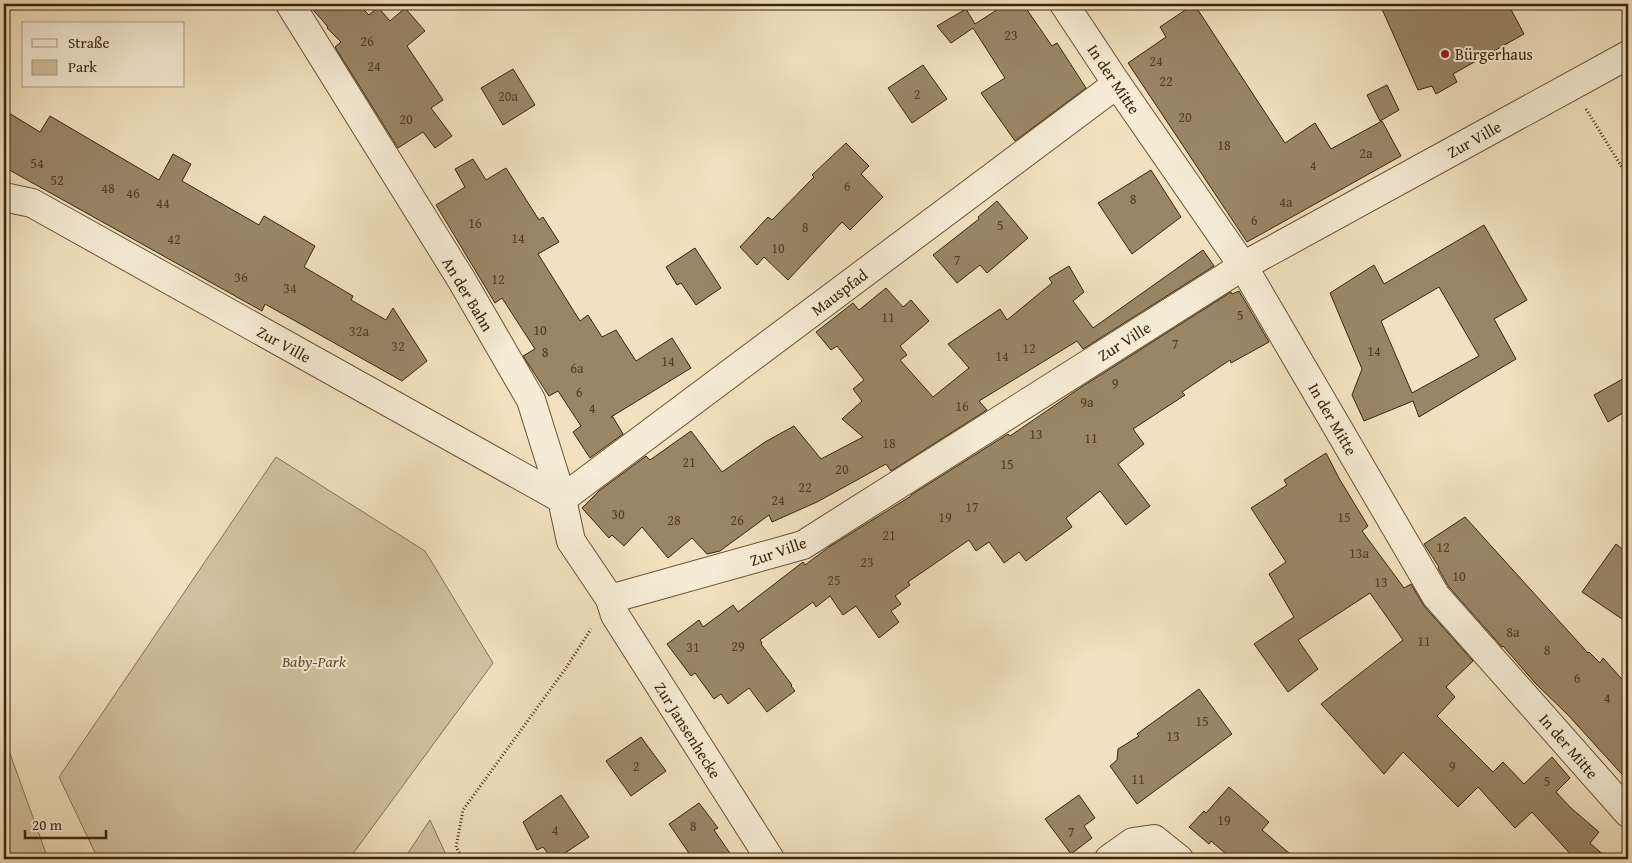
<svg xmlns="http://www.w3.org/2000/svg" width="1632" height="863" viewBox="0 0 1632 863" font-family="'Gentium Book Plus',serif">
<rect width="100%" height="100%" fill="#f1e1be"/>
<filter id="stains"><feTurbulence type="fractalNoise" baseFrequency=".004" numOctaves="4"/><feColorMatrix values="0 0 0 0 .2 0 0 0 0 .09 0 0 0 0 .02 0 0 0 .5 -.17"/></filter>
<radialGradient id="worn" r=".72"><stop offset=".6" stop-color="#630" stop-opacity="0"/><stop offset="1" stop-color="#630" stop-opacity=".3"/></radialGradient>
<!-- green -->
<g fill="#d2c19f" stroke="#877254">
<polygon points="276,457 425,551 493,663 349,859 98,859 59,777"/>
<polygon points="4,737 48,859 4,859"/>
<polygon points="430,820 448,859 404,859"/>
</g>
<!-- building -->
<g fill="#9a8667" stroke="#3c2408" fill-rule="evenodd">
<polygon points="308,4 358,4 369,15 378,7 390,21 405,8 425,31 407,46 443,100 431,108 452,136 435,148 423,132 398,148 335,47 341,42 327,28 328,27"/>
<polygon points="1006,4 1023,4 1052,46 1057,43 1086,88 1015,141 981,93 1005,78 973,28 951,43 937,26 966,9 975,24"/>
<polygon points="1194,4 1285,143 1315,123 1331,149 1382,121 1401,156 1247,242 1128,63 1166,37 1160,27"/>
<polygon points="1396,4 1508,4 1524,34 1453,74 1457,82 1436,94 1432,86 1418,90 1382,9"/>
<polygon points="923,65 947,99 912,123 888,88"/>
<polygon points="513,69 535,105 503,125 481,88"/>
<polygon points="1387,85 1399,110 1380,121 1367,95"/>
<polygon points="4,110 40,132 50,116 159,180 173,154 191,164 182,181 259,225 264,216 315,246 304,267 353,296 351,300 386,320 393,308 427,361 402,381 265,304 262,311 4,167"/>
<polygon points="846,143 869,166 861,174 883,197 850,230 842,222 788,280 764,257 757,265 740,247 768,217 772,220 814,177 812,175"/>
<polygon points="473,159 486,180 506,168 539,220 543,217 559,242 538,254 580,321 588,315 602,337 616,330 636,361 672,338 691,368 611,417 613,417 623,434 590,458 573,432 581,426 558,391 549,396 523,356 535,349 502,298 495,303 436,205 465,187 455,169"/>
<polygon points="1151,170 1181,217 1132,254 1098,203"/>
<polygon points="997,201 1028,238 987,273 980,265 957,283 933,255 979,219 978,217"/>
<path d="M1484,225l43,75 -33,19 22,40 -97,58 -6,-16 -49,20 -12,-26 10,-26 -32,-76 44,-28 10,19zM1439,287l40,69 -67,37 -31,-72z"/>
<polygon points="695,248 721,288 696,305 681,283 677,285 666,267"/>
<polygon points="1203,250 1214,266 1083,349 1077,341 979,401 987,410 891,471 886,464 817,502 772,522 769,515 720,551 707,554 692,538 668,558 642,527 624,546 612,535 609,538 582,508 599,491 646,456 650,460 691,431 722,472 765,442 794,426 821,459 863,437 842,419 862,401 853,389 864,380 837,346 831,350 816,332 853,303 859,310 886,288 903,307 911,300 929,321 900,346 907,355 900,360 933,397 969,368 948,344 1000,309 1007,320 1052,283 1049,278 1069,266 1084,292 1073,301 1093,328"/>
<polygon points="1239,291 1269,342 1231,363 1230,360 1182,392 1185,395 1133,429 1144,444 1118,464 1150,506 1126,525 1100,491 1066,518 1072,527 1026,561 1019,552 1004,563 989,542 976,551 969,540 908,582 910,585 895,596 901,604 891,611 899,622 879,638 856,606 843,615 830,596 816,607 813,602 760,640 762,643 761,644 792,685 791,686 795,691 767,712 749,688 728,704 721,694 714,699 695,673 691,676 667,644 699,620 703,627 733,605 738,612 803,562 805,565 829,547 911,496 911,495 1008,434 1010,436 1080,388 1231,292 1232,294"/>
<polygon points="1628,376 1628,410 1608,422 1594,395"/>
<polygon points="1326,453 1340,480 1368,526 1362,531 1404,588 1411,584 1424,606 1473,661 1446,687 1455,697 1437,716 1493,772 1503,762 1524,784 1552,757 1570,778 1556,792 1571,808 1599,832 1590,843 1608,859 1575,859 1532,812 1515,828 1478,787 1458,807 1403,752 1384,774 1321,704 1403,640 1370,593 1298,640 1318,669 1288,692 1254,644 1294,617 1269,574 1286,562 1251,508 1287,485 1284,480"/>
<polygon points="1465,517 1588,653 1589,652 1600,663 1603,658 1628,686 1628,781 1568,715 1535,683 1503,646 1502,647 1449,587 1438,568 1439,567 1424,544"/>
<polygon points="1616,544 1628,553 1628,623 1582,592"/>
<polygon points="1199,689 1232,734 1137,804 1110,766 1117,760 1118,749 1139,736 1137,734"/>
<polygon points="641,737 666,771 631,796 606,761"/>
<polygon points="1229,787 1269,822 1262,830 1296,859 1232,859 1211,841 1209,844 1189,827 1204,811 1206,813"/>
<polygon points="561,795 589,837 556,859 552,859 543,847 537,850 523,822"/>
<polygon points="1079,795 1095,818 1084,826 1092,838 1071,854 1045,819"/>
<polygon points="699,803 718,828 714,830 734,859 693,859 669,824"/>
</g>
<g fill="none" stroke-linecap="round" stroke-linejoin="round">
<defs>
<g id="minor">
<polyline points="290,4 461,279 531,400 562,499 571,541 610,599 615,615 770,859"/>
<polyline points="1064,4 1117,84 1243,266 1436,596 1628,813"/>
<polyline points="4,197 32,203 562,499"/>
<polyline points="562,499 1117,84"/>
<polyline points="610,599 803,545 1243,266 1628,55"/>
<polyline points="1109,859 1133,842 1154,839 1179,859"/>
</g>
</defs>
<!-- minor casing -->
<use href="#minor" stroke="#695336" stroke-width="30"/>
<!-- path -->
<g stroke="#3c2408" stroke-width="3" stroke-dasharray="1 2.5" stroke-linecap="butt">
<polyline points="1586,109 1628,177"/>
<polyline points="463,859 456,847 463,810 566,668 591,629"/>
</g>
<!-- minor -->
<use href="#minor" stroke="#f6ecd5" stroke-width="28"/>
</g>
<!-- markers -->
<circle fill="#8f2418" stroke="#f6ecd5" stroke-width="2" cx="1445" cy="54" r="5"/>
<g text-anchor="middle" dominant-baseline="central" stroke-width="4" stroke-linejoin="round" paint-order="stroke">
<!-- number labels -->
<g font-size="14" fill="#543c20">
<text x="1011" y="35">23</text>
<text x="367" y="41">26</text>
<text x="1156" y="61">24</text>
<text x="374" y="66">24</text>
<text x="1166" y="81">22</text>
<text x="917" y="94">2</text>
<text x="508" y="96">20a</text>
<text x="1185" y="117">20</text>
<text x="406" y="119">20</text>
<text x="1224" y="145">18</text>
<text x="1366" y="153">2a</text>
<text x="37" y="163">54</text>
<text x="1313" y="165">4</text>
<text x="57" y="180">52</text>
<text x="847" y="186">6</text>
<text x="108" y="188">48</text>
<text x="133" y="193">46</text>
<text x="1133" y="199">8</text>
<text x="1286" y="202">4a</text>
<text x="163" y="203">44</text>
<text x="1254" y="220">6</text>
<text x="475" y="223">16</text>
<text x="1000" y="225">5</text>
<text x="805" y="227">8</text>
<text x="518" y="238">14</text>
<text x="174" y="239">42</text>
<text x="778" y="248">10</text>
<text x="957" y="260">7</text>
<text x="241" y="277">36</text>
<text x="498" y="279">12</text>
<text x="290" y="288">34</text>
<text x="1240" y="315">5</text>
<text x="888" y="317">11</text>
<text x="540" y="330">10</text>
<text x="359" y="331">32a</text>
<text x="1175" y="344">7</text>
<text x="398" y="346">32</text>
<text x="1029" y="348">12</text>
<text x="1374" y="351">14</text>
<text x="545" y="352">8</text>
<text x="1002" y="356">14</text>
<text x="668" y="361">14</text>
<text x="577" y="368">6a</text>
<text x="1115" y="383">9</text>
<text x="579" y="392">6</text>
<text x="1087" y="402">9a</text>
<text x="962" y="406">16</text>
<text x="592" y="408">4</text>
<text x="1036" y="434">13</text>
<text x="1091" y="438">11</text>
<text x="889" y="443">18</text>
<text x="689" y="462">21</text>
<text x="1007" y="464">15</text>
<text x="842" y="469">20</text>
<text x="805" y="487">22</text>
<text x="778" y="500">24</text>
<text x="972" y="507">17</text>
<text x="618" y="514">30</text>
<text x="945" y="517">19</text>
<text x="1344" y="517">15</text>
<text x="674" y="520">28</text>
<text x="737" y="520">26</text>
<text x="889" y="535">21</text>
<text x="1443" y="547">12</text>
<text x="1359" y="553">13a</text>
<text x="867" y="562">23</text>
<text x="1459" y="576">10</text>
<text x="834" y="580">25</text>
<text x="1381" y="582">13</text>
<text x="1513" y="632">8a</text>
<text x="1424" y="641">11</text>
<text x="738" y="646">29</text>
<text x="693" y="647">31</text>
<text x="1547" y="650">8</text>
<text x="1577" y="678">6</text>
<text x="1607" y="698">4</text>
<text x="1202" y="721">15</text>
<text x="1173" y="736">13</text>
<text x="636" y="766">2</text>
<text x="1452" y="766">9</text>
<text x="1138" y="779">11</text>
<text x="1547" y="781">5</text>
<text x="1224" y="820">19</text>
<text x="693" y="826">8</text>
<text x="555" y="830">4</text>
<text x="1071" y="832">7</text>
</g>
<!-- poi labels -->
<g font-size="16" fill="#3c2408" stroke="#f6ecd5" text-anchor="start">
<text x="1455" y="54">Bürgerhaus</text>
</g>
<!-- street labels -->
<g font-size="16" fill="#3c2408" stroke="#f6ecd5">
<text transform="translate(1114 79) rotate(56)">In der Mitte</text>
<text transform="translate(1474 139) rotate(-29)">Zur Ville</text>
<text transform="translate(839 292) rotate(-37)">Mauspfad</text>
<text transform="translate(468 294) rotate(59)">An der Bahn</text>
<text transform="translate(1124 341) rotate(-32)">Zur Ville</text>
<text transform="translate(284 344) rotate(29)">Zur Ville</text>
<text transform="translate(1333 419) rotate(60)">In der Mitte</text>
<text transform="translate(778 551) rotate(-19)">Zur Ville</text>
<text transform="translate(688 730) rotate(58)">Zur Jansenhecke</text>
<text transform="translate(1569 746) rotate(49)">In der Mitte</text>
</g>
<!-- park labels -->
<g font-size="16" font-style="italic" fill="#624b2e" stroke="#f6ecd5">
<text x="314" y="661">Baby-Park</text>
</g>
</g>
<!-- margin -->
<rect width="1632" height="863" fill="none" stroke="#f1e1be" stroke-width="20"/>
<rect x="5" y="5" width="1622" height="853" fill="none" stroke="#3c2408" stroke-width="2.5"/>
<rect x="10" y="10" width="1612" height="843" fill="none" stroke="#3c2408"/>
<!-- legend -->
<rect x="22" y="22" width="162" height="65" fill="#f6ecd5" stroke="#ac9c83"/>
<rect x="32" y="39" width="25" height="8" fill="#f6ecd5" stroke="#ac9c83"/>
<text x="68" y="48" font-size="15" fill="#3c2408">Straße</text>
<rect x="32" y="60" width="25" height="15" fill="#d2c19f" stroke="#ac9c83"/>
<text x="68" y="72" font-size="15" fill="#3c2408">Park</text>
<!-- scale -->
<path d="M25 830v8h81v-8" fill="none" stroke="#3c2408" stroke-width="2.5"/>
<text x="32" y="830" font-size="15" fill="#3c2408" stroke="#f6ecd5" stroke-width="4" paint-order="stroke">20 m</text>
<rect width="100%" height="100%" filter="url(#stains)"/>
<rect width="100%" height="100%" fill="url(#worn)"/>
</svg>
